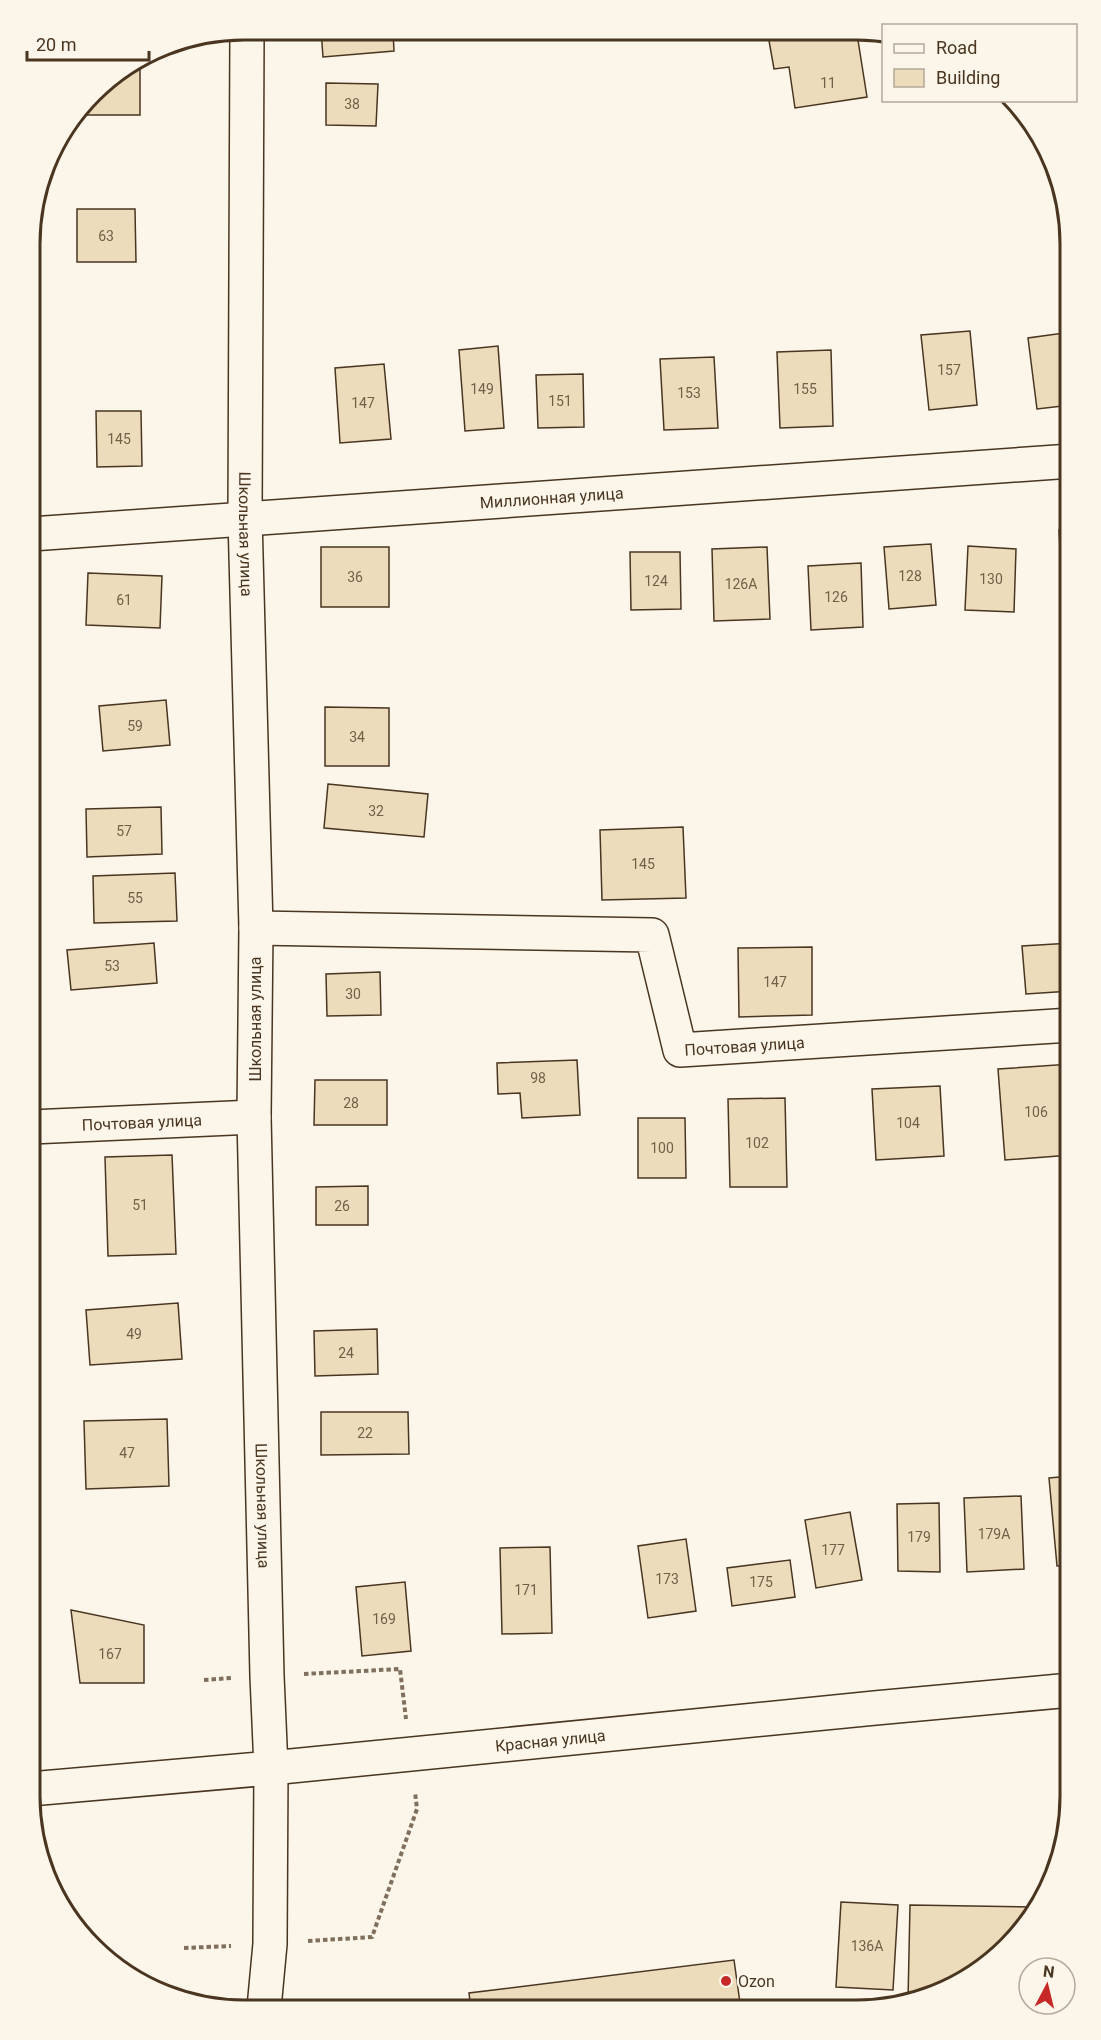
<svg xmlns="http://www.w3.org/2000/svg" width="1101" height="2040" viewBox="0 0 1101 2040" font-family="Roboto,sans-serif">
<rect width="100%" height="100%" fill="#fbf6e9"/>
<!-- building -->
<g fill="#ecdcbc" stroke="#4a3520" stroke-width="1.5">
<polygon points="321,30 393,31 394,51 323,57"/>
<polygon points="781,33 857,34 867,97 795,108 789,67 774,69 768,35"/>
<polygon points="132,66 140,66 140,115 79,115 103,83"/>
<polygon points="326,83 378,84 376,126 326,125"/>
<polygon points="77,209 135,209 136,262 77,262"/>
<polygon points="970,331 977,405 929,410 921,335"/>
<polygon points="1071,332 1071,405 1037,409 1028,338"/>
<polygon points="498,346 504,428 465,431 459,350"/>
<polygon points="831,350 833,426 780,428 777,352"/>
<polygon points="714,357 718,428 664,430 660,359"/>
<polygon points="384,364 391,439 340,443 335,368"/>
<polygon points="583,374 584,427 538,428 536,375"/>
<polygon points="96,411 141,411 142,466 97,467"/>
<polygon points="1071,529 1071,586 1062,586 1059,530"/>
<polygon points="931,544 936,605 889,609 884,547"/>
<polygon points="968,546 1016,549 1014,612 965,610"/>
<rect x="321" y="547" width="68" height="60"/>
<polygon points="767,547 770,619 714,621 712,549"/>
<polygon points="630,552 680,552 681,609 631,610"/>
<polygon points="861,563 863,627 811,630 808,566"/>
<polygon points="88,573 162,576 160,628 86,625"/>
<polygon points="166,700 170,745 103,751 99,706"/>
<polygon points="325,707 389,708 389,766 325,766"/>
<polygon points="328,784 428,794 424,837 324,828"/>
<polygon points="161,807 162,854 87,857 86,809"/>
<polygon points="683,827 686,898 602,900 600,830"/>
<polygon points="175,873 177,921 94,923 93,876"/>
<polygon points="154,943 157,983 71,990 67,950"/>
<polygon points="1071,943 1071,991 1026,994 1022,946"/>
<polygon points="812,947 812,1015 739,1017 738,948"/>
<polygon points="380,972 381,1015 327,1016 326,974"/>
<polygon points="40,996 40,1058 31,1058 31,997"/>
<polygon points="577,1060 580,1115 522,1118 520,1093 498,1094 497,1063"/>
<polygon points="1071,1064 1071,1155 1005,1160 998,1069"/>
<polygon points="315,1080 387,1080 387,1125 314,1125"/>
<polygon points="940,1086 944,1156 876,1160 872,1089"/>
<polygon points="785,1098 787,1187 730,1187 728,1099"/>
<polygon points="638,1118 685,1118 686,1178 638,1178"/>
<polygon points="172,1155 176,1254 108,1256 105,1157"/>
<polygon points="368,1186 368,1225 316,1225 316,1187"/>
<polygon points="178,1303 182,1359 90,1365 86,1310"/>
<polygon points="377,1329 378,1374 315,1376 314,1331"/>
<polygon points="321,1412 408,1412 409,1454 321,1455"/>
<polygon points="167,1419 169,1486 86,1489 84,1421"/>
<polygon points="1071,1476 1071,1565 1057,1566 1049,1478"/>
<polygon points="1021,1496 1024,1569 967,1572 964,1498"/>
<polygon points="939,1503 940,1572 898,1571 897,1504"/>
<polygon points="850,1512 862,1580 816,1588 805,1520"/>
<polygon points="686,1539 696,1611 648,1618 638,1546"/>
<polygon points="550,1547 552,1633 502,1634 500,1548"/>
<polygon points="790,1560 795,1597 732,1606 727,1568"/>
<polygon points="405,1582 411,1651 362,1656 356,1587"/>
<polygon points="71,1610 144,1625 144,1683 80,1683"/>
<polygon points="30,1620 32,1620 40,1679 30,1680"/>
<polygon points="841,1902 898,1905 893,1990 836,1987"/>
<polygon points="910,1905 1038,1907 1026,1926 976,1974 926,1999 908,2001"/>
<polygon points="734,1960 741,2010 471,2009 469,1993"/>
</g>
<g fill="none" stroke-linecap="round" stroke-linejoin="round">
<defs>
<g id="minor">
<path id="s1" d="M31,534l1040,-73"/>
<path id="s2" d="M256,928l396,7 28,115 391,-25"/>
<path id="s3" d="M31,1127l223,-10"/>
<polyline points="264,2008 270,1944 271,1768"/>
</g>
<polyline id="tertiary" points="30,1789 271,1768"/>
<g id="secondary">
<path id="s4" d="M247,30l-2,488 11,410 -2,189 13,559 4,92 604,-60 196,-18"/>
</g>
</defs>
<!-- minor casing -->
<use href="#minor" stroke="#4a3520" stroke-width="36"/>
<!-- tertiary casing -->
<use href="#tertiary" stroke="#4a3520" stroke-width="36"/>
<!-- secondary casing -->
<use href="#secondary" stroke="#4a3520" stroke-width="36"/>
<!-- path -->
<g stroke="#7f6f5c" stroke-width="4" stroke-dasharray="4.5 3" stroke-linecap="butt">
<polyline points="304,1674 400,1669 406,1719"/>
<polyline points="204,1680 231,1678"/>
<polyline points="308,1941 372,1937 417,1809 415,1792"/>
<polyline points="184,1948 231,1946"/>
</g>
<!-- minor -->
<use href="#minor" stroke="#fbf6e9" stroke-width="33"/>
<!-- tertiary -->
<use href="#tertiary" stroke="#fbf6e9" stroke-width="33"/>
<!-- secondary -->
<use href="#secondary" stroke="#fbf6e9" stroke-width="33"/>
</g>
<!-- markers -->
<circle fill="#c62828" stroke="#fbf6e9" stroke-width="2" cx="726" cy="1981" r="6"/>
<g text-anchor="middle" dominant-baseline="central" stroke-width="4.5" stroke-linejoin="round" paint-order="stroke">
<!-- number labels -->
<g font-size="14" fill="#725f47">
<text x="828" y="83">11</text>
<text x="352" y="104">38</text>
<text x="106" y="236">63</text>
<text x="949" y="370">157</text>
<text x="482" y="389">149</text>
<text x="805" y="389">155</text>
<text x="689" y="393">153</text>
<text x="560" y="401">151</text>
<text x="363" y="403">147</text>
<text x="119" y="439">145</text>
<text x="910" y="576">128</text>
<text x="355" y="577">36</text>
<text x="991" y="579">130</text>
<text x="656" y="581">124</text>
<text x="741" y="584">126А</text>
<text x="836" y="597">126</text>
<text x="124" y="600">61</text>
<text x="135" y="726">59</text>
<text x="357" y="737">34</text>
<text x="376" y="811">32</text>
<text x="124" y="831">57</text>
<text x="643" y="864">145</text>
<text x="135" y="898">55</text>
<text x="112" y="966">53</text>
<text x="775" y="982">147</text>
<text x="353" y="994">30</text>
<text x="538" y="1078">98</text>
<text x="351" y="1103">28</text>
<text x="1036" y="1112">106</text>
<text x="908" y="1123">104</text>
<text x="757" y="1143">102</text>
<text x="662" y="1148">100</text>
<text x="140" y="1205">51</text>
<text x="342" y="1206">26</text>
<text x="134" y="1334">49</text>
<text x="346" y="1353">24</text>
<text x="365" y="1433">22</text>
<text x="127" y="1453">47</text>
<text x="994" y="1534">179А</text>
<text x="919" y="1537">179</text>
<text x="833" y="1550">177</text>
<text x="667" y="1579">173</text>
<text x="761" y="1582">175</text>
<text x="526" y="1590">171</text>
<text x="384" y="1619">169</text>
<text x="110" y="1654">167</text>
<text x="867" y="1946">136А</text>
</g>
<!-- street labels -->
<g font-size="16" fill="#4a3520" stroke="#fbf6e9">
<text stroke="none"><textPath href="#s1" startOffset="522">Миллионная улица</textPath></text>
<text stroke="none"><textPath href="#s4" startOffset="504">Школьная улица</textPath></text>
<text transform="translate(255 1019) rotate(-90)">Школьная улица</text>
<text stroke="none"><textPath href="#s2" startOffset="579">Почтовая улица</textPath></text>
<text stroke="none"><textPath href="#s3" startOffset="111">Почтовая улица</textPath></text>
<text stroke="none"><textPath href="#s4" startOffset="1476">Школьная улица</textPath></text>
<text stroke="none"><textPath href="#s4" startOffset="2019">Красная улица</textPath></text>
</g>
<!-- poi labels -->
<g font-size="16" fill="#4a3520" stroke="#fbf6e9" text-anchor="start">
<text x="738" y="1981">Ozon</text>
</g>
</g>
<!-- crop -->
<path d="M0 0H1101V2040H0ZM244 40H856A204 204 0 0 1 1060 244V1796A204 204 0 0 1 856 2000H244A204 204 0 0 1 40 1796V244A204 204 0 0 1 244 40Z" fill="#fbf6e9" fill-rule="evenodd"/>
<path fill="none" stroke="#4a3520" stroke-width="3" d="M244 40H856A204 204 0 0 1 1060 244V1796A204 204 0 0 1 856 2000H244A204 204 0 0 1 40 1796V244A204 204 0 0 1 244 40Z"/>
<!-- legend -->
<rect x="882" y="24" width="195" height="78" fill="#fbf6e9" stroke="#b4a999" stroke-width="1.5"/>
<rect x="894" y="44" width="30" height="9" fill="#fbf6e9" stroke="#b4a999" stroke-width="1.5"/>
<text x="936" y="54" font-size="18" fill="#4a3520">Road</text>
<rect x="894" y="69" width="30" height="18" fill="#ecdcbc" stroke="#b4a999" stroke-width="1.5"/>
<text x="936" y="84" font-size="18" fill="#4a3520">Building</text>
<!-- north arrow -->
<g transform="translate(1047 1986) rotate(7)"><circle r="28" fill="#fbf6e9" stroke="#b4a999" stroke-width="1.5"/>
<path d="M0-4.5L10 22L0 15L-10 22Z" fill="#c62828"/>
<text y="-9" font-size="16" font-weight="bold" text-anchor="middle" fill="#4a3520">N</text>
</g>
<!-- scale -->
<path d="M27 51v9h122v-9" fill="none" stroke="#4a3520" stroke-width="3"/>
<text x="36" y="51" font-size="18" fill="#4a3520" stroke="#fbf6e9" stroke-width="4.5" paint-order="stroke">20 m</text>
</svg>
